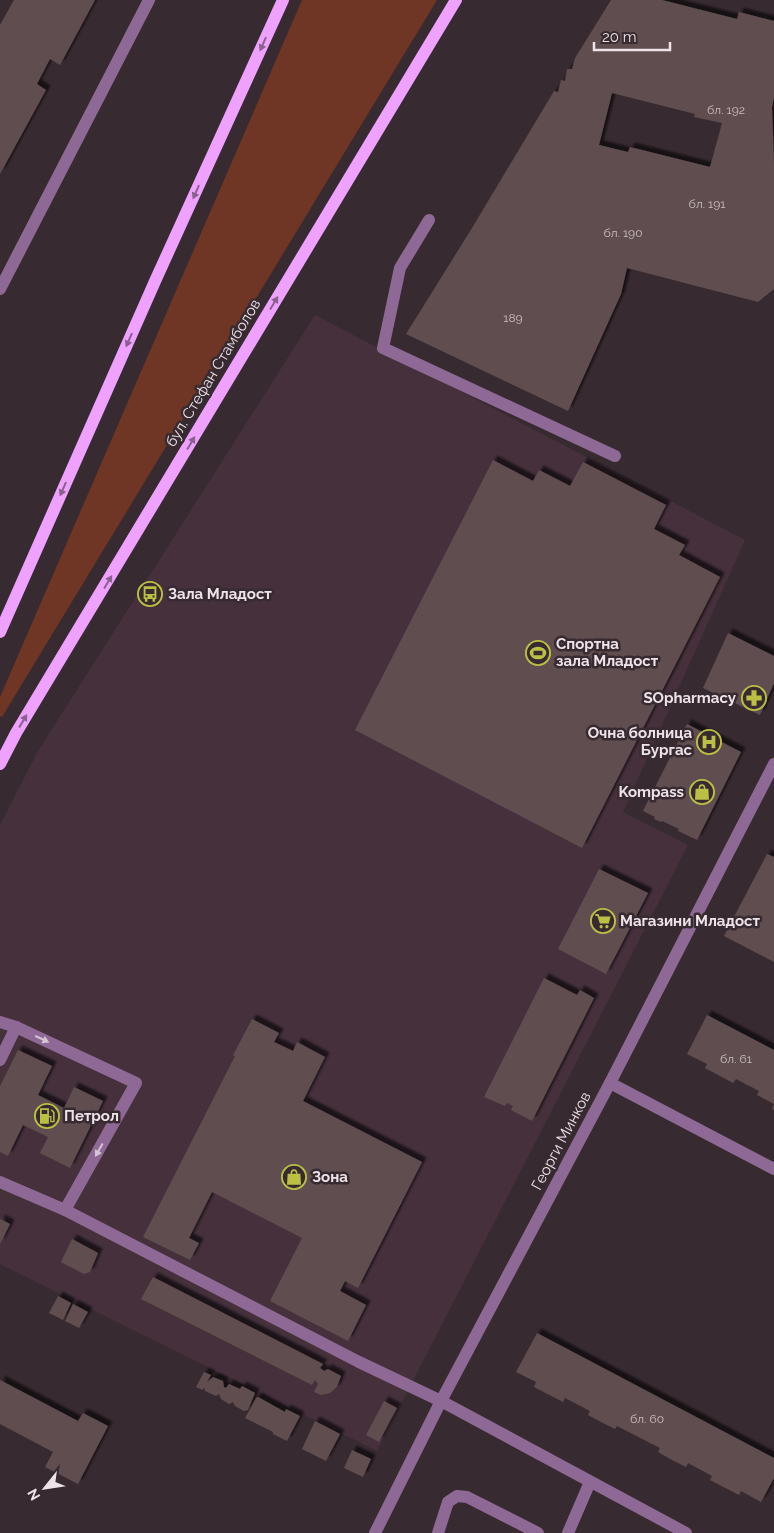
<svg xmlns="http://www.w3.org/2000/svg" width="774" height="1533" viewBox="0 0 774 1533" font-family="Raleway,sans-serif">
<defs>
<filter id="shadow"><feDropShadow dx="4.5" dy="-4.5" stdDeviation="1" flood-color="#0009"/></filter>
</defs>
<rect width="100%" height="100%" fill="#382a31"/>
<!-- built -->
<polygon fill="#45303c" points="315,315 745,540 623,812 688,845 377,1451 0,1264 0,825 38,751"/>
<!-- green -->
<polygon fill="#6f3525" points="302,0 437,0 2,717 0,716 0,697"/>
<!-- building -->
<g fill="#604d4f" fill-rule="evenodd" filter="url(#shadow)">
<polygon points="14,0 95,0 60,65 50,59 37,84 46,90 0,174 0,25"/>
<path d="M611,0h51l75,19 2,-7 35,9v77l-2,9 2,56v126l-16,13 -131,-34 -6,26 -53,117 -162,-77 66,-106 82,-137 4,1 3,-12 4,1 2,-12h5l3,-11zM612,93l83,21 -1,3 28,6 -12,44 -80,-20 -2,5 -29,-7z"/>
<polygon points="493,460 533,481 539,470 570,486 583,462 666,505 654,529 685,545 679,555 720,577 582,848 355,730"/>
<polygon points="728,633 774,656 774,683 760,715 703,688"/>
<polygon points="687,724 741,752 697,840 678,831 679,829 662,821 661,822 654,819 655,817 643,811"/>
<polygon points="767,854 774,857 774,962 724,936"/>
<polygon points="599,869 648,893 606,974 558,949"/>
<polygon points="544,978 577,995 580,990 594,998 532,1121 511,1110 513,1106 507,1103 505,1106 484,1097"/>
<polygon points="707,1015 774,1050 774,1110 772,1109 774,1104 757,1095 759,1091 736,1079 733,1083 705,1068 707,1064 687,1054"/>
<polygon points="252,1019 279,1033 274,1042 293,1051 297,1042 325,1057 303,1101 422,1162 358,1288 345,1281 340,1291 366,1305 348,1341 270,1301 302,1238 212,1192 189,1238 199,1243 190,1260 143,1237 235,1056 233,1055"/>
<polygon points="18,1050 52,1066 38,1095 64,1108 74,1087 103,1101 70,1168 40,1153 48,1137 23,1125 8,1156 0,1152 0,1086"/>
<polygon points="0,1219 10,1224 0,1244"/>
<polygon points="72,1239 98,1253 90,1272 84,1274 61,1262"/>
<polygon points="153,1277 323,1364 320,1368 324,1371 328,1369 341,1376 337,1387 330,1393 321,1395 314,1392 318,1384 315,1380 312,1385 141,1299"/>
<polygon points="58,1296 71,1303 63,1320 49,1313"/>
<polygon points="73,1304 88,1312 79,1328 65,1321"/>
<polygon points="537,1333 774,1458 774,1478 761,1502 741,1491 739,1495 710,1480 712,1476 688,1463 686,1467 672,1460 658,1452 660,1448 617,1426 615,1429 601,1422 588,1415 590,1411 565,1398 563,1402 534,1387 536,1382 516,1372"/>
<polygon points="204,1372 211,1375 207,1382 213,1377 223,1381 224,1387 226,1388 229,1384 240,1389 242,1386 255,1393 248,1410 244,1411 235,1406 233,1402 229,1404 221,1399 219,1394 216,1396 205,1391 204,1387 203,1390 196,1387"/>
<polygon points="0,1380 78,1421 83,1413 108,1426 78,1484 45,1467 53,1452 0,1424"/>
<polygon points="258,1397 285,1412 286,1409 300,1416 287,1441 273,1434 273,1432 245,1418 256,1398"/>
<polygon points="384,1401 397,1408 379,1442 366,1435"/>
<polygon points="315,1421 340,1434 326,1461 302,1449"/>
<polygon points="352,1450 371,1459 363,1477 344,1468"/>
</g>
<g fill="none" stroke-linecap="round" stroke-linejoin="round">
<!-- minor -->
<g stroke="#8e6996" stroke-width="12">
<polyline points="429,220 400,268 383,348 615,456"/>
<polyline points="0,289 149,0"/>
<polyline points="0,1022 16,1027"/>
<polyline points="0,1060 16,1027 136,1083 65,1210"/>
<polyline points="610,1083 774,1169"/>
<polyline points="0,1182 65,1210 359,1362 441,1401 686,1533"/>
<polyline points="375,1533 441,1401 610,1083 774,764"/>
<polyline points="438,1533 448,1502 457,1496 467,1497 538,1533"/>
<polyline points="568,1533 590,1482"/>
</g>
<!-- major -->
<g stroke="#efa1ff" stroke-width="12">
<polyline points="0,632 156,279 283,0"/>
<polyline points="0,764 16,733 456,0"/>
</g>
</g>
<!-- one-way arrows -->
<defs><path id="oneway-solid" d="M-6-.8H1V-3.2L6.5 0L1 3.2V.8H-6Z" transform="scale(1.25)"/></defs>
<g fill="#8a608e">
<use href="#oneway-solid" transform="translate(263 44) rotate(114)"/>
<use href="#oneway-solid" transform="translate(196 192) rotate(114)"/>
<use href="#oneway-solid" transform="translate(274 303) rotate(-59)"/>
<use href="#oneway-solid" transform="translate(129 340) rotate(114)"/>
<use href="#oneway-solid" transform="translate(191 443) rotate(-59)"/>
<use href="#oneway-solid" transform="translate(63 489) rotate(114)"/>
<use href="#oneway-solid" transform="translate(108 582) rotate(-59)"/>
<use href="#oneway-solid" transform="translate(23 721) rotate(-59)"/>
</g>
<g fill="#d5c4d4">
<use href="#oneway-solid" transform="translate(42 1039) rotate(25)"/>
<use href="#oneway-solid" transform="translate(99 1150) rotate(119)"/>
</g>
<!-- icons -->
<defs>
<symbol id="bus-ring" viewBox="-11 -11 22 22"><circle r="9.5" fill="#382a31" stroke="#bbc045" stroke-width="1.5"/><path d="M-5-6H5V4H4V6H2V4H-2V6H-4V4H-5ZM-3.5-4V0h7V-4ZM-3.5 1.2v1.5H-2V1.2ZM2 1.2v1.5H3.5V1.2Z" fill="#bbc045"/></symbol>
<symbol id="stadium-ring" viewBox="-11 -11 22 22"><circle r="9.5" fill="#382a31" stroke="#bbc045" stroke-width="1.5"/><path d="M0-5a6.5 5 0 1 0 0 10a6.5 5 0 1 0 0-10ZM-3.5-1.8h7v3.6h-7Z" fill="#bbc045"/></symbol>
<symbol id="pharmacy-ring" viewBox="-11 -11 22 22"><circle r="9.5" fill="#382a31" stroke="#bbc045" stroke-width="1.5"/><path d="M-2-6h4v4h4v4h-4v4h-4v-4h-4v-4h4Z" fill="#bbc045"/></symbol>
<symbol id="hospital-ring" viewBox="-11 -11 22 22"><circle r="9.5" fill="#382a31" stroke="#bbc045" stroke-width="1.5"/><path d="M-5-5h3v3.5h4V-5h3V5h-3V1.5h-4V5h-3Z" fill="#bbc045"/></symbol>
<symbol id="shop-ring" viewBox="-11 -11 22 22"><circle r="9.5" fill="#382a31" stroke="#bbc045" stroke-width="1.5"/><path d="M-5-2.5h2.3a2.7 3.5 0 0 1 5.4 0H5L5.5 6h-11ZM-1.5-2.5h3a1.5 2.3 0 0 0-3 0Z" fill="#bbc045"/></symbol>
<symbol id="supermarket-ring" viewBox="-11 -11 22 22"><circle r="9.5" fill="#382a31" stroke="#bbc045" stroke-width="1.5"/><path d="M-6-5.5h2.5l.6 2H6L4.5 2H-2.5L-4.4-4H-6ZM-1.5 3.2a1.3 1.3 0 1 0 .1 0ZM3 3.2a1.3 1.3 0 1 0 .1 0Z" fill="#bbc045"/></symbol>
<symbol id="fuel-ring" viewBox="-11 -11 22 22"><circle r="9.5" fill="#382a31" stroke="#bbc045" stroke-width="1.5"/><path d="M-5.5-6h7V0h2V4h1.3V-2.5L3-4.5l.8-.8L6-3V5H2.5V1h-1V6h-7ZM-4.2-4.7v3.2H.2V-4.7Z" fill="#bbc045"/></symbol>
</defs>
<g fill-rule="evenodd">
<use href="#bus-ring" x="136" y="580" width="28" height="28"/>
<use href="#stadium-ring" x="524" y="639" width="28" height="28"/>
<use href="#pharmacy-ring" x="740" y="684" width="28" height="28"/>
<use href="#hospital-ring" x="695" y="728" width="28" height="28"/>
<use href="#shop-ring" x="688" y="778" width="28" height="28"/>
<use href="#supermarket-ring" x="589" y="907" width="28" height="28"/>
<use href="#fuel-ring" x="33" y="1102" width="28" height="28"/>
<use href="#shop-ring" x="280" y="1163" width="28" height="28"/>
</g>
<g text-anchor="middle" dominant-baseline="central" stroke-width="5" stroke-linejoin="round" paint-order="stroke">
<!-- number labels -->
<g font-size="12" fill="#cabec2">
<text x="726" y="110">бл. 192</text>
<text x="707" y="204">бл. 191</text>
<text x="623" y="233">бл. 190</text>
<text x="513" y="318">189</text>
<text x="736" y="1059">бл. 61</text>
<text x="647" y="1419">бл. 60</text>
</g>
<!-- street labels -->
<g font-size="15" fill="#ede3e8" stroke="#382a31">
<text transform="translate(213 373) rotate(-59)">бул. Стефан Стамболов</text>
<text transform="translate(561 1141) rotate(-62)">Георги Минков</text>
</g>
<!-- poi labels -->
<g font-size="15" font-weight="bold" fill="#ede3e8" stroke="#382a31" text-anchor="start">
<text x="168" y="594">Зала Младост</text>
<text x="556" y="644">Спортна<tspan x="556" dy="17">зала Младост</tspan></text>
<text x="736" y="698" text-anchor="end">SOpharmacy</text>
<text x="692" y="733" text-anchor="end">Oчна болница<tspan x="692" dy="17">Бургас</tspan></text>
<text x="684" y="792" text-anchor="end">Kompass</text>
<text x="620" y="921">Магазини Mладост</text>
<text x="64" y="1116">Петрол</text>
<text x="312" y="1177">Зона</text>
</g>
</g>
<!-- north arrow -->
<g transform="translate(45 1488) rotate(240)" stroke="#382a31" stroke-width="4" paint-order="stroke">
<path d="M0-4L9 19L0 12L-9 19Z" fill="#ede3e8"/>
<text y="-8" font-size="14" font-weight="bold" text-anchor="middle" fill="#ede3e8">N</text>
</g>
<!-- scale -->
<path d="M594 42v8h76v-8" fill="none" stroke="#ede3e8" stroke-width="2.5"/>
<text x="602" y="42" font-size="15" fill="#ede3e8" stroke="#382a31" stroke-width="4" paint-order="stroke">20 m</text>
</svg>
